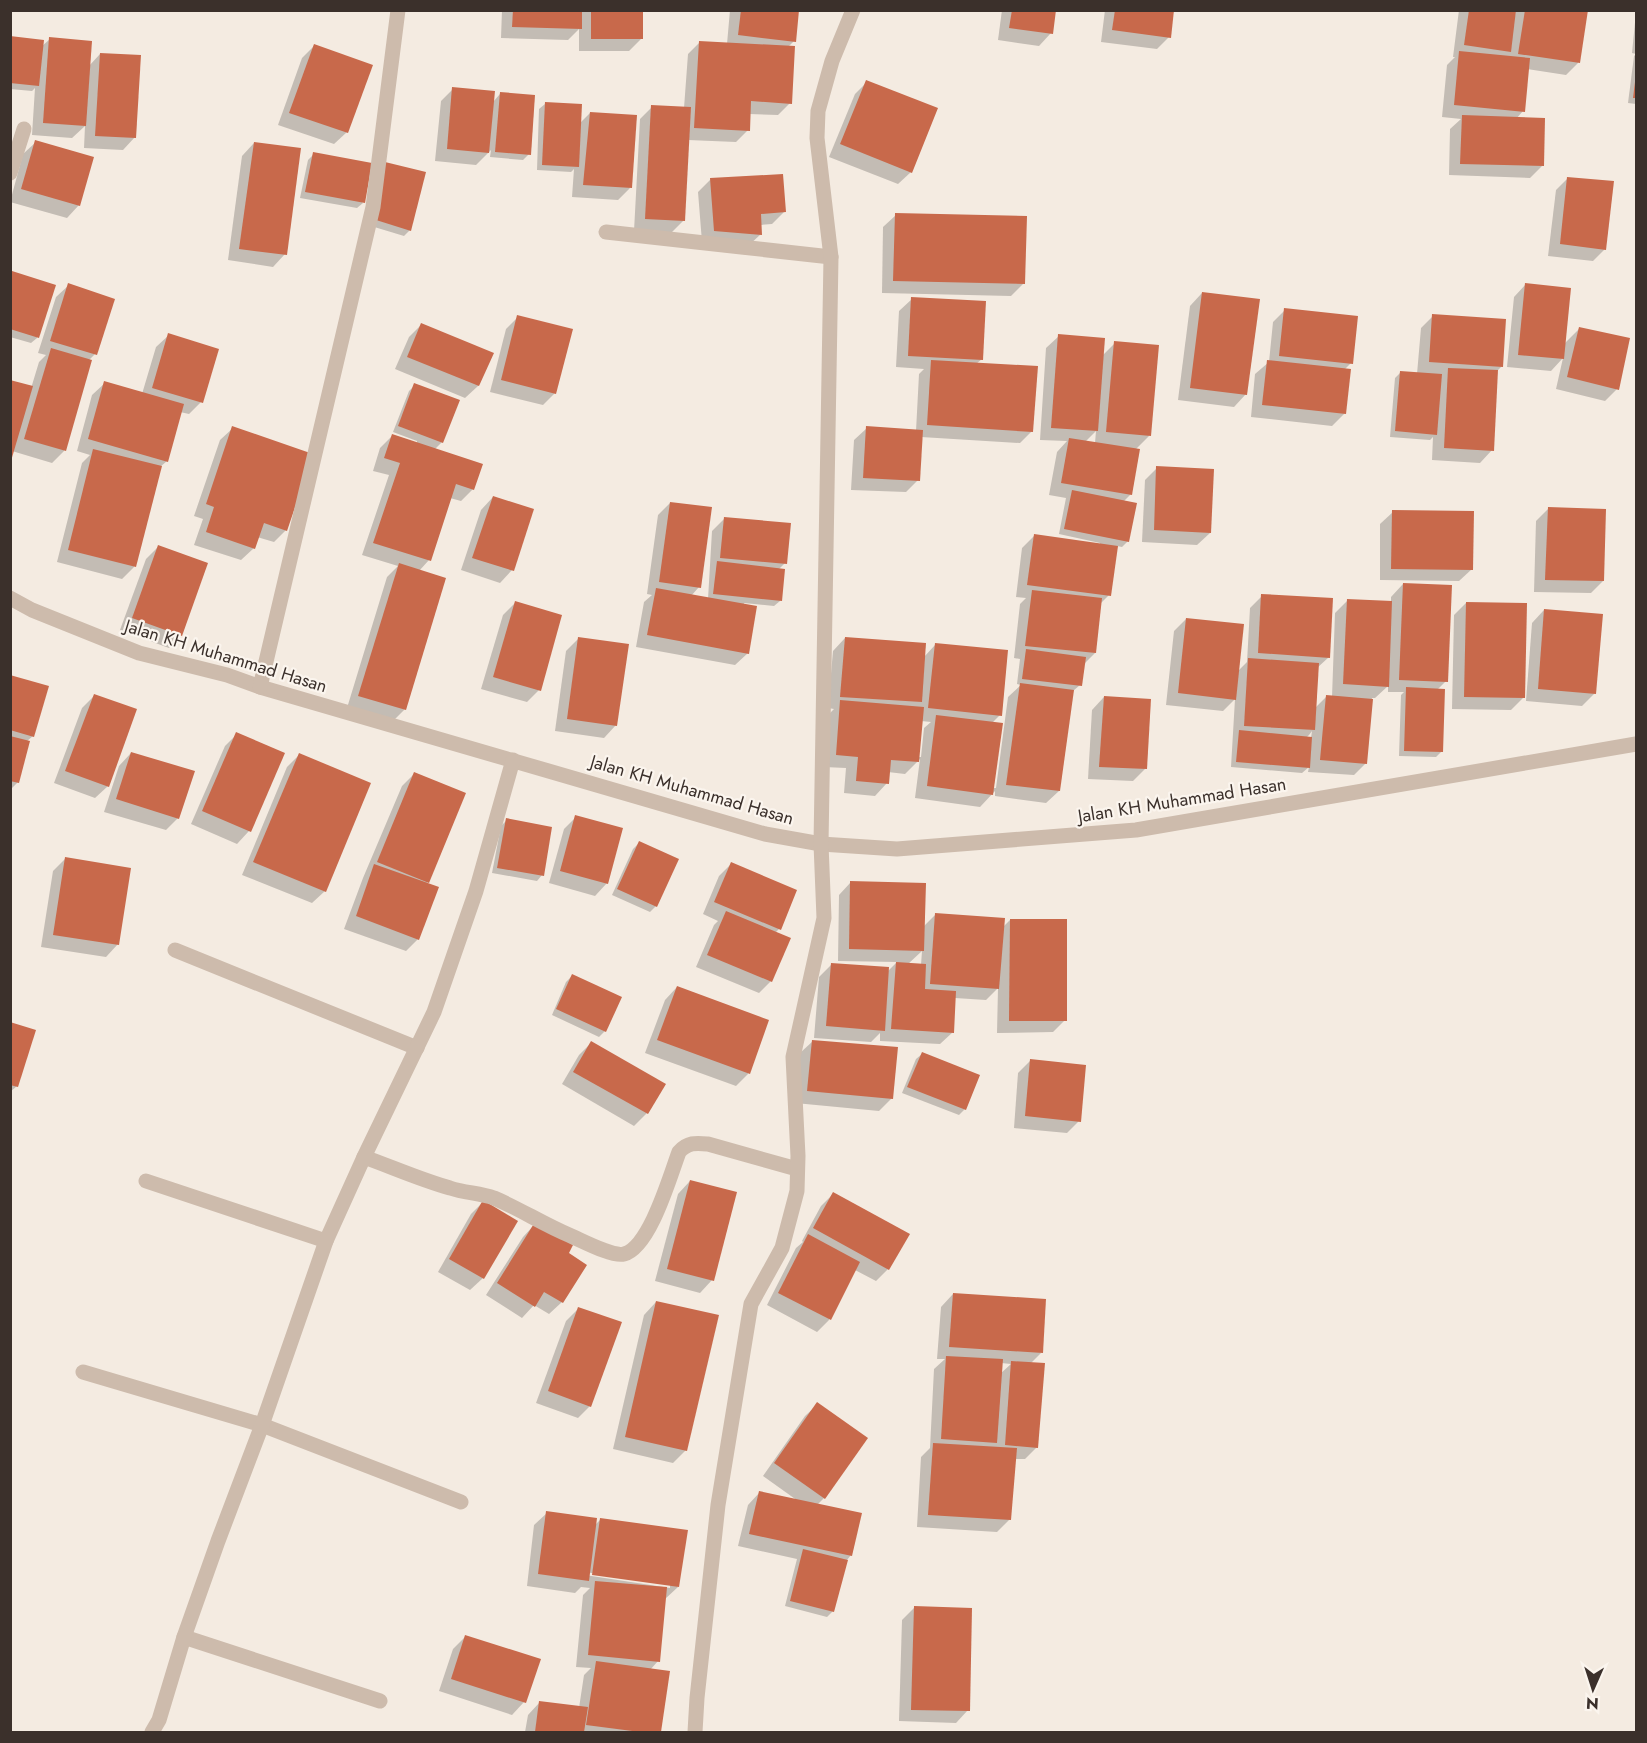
<svg xmlns="http://www.w3.org/2000/svg" width="1647" height="1743" viewBox="0 0 1647 1743" font-family="Jost,sans-serif">
<rect width="100%" height="100%" fill="#f4ebe1"/>
<!-- shadow -->
<g fill="#0003" fill-rule="evenodd">
<polygon points="502,10 641,10 641,39 629,51 579,51 579,29 568,40 501,38"/>
<polygon points="730,10 797,10 794,41 788,47 790,103 778,115 749,114 748,130 736,142 688,140 684,220 671,233 634,231 640,119 652,107 684,108 688,54 700,42 727,44"/>
<polygon points="1002,10 1055,10 1051,33 1039,46 998,40"/>
<polygon points="1105,10 1173,10 1169,37 1157,49 1101,42"/>
<polygon points="1459,10 1587,10 1578,63 1566,75 1527,69 1523,111 1516,119 1542,166 1530,178 1449,175 1450,129 1461,119 1442,117 1447,65 1455,57 1453,57"/>
<polygon points="1636,12 1636,54 1632,53"/>
<polygon points="10,38 41,47 50,39 89,66 100,54 135,137 123,150 84,148 85,126 72,138 32,135 35,88 32,91 10,89"/>
<polygon points="314,46 347,132 334,144 278,125 302,58"/>
<polygon points="1636,54 1636,104 1628,103 1634,56"/>
<polygon points="867,82 911,172 898,184 829,157 855,94"/>
<polygon points="453,89 493,102 500,94 529,154 523,160 490,157 491,150 476,165 435,161 441,101"/>
<polygon points="545,104 579,124 590,113 630,188 618,200 572,197 574,169 571,172 537,170 539,109"/>
<polygon points="36,142 79,205 67,218 10,202 23,154"/>
<polygon points="254,143 285,254 273,267 228,260 242,156"/>
<polygon points="314,154 363,203 357,208 300,198 308,160"/>
<polygon points="380,169 410,230 404,236 371,226"/>
<polygon points="1568,178 1605,249 1593,261 1548,256 1556,190"/>
<polygon points="711,179 784,212 772,224 760,225 761,234 748,246 702,242 698,192"/>
<polygon points="896,215 1024,283 1011,296 882,293 883,227"/>
<polygon points="12,273 54,286 37,338 31,343 10,337 10,275"/>
<polygon points="1526,284 1564,344 1579,329 1617,389 1605,401 1556,389 1563,358 1551,371 1507,367 1514,297"/>
<polygon points="69,285 95,354 89,360 64,451 52,463 12,451 39,362 46,355 38,353 56,297"/>
<polygon points="1202,293 1246,394 1234,407 1178,400 1190,306"/>
<polygon points="912,299 982,359 976,364 1032,431 1020,443 921,437 918,480 906,492 851,490 854,440 867,428 916,431 919,374 924,369 896,367 899,311"/>
<polygon points="1285,310 1351,363 1344,370 1345,413 1332,426 1251,417 1255,374 1269,362 1273,322"/>
<polygon points="1433,316 1502,366 1497,371 1492,450 1480,463 1432,460 1433,437 1430,440 1390,437 1395,378 1401,372 1417,374 1421,328"/>
<polygon points="518,317 555,393 543,405 490,392 506,329"/>
<polygon points="421,325 492,354 478,386 465,398 395,369 409,337"/>
<polygon points="169,335 201,402 189,414 180,412 167,461 160,467 134,567 122,579 57,562 82,463 90,455 77,451 92,395 105,383 142,394 156,347"/>
<path d="M1059,336l43,20 13,-13 34,93 -14,14 -4,44 -7,7 4,40 -6,6 -5,-1 -8,49 -9,9 -5,49 -12,12 -3,20 -7,6 -14,100 -13,12 -51,-7v-5l-15,16 -65,-9 5,-39 -15,15 -17,-2 -1,11 -12,13 -31,-3 2,-25 -22,-1 5,-53 5,-5 -6,-1 5,-57 12,-13 79,19 11,-12 65,70 -8,8 1,65h3l12,-91 13,-12 -4,-1 3,-25 -6,-1 6,-54 6,-6 -10,-1 6,-49 12,-12 66,9v-2l-41,-9 7,-36 -17,-3 8,-43 10,-11 -27,-1 6,-92zM1096,431l-1,12 -10,-1zM921,721l10,1 -7,6 -3,29h-3z"/>
<polygon points="415,385 442,442 435,449 473,489 461,501 450,498 429,560 419,571 405,709 392,722 347,708 387,577 398,566 362,555 389,475 373,471 380,448 393,435 417,443 417,441 393,432 409,391"/>
<polygon points="233,428 286,530 274,542 257,537 254,548 241,560 194,545 203,519 194,516 220,440"/>
<polygon points="1157,468 1210,533 1197,545 1142,542 1145,480"/>
<polygon points="493,497 512,570 500,583 461,570 481,510"/>
<polygon points="670,503 699,587 691,596 708,599 712,531 724,519 785,563 778,570 780,601 774,606 744,603 748,653 735,665 636,647 644,602 652,595 647,594 658,515"/>
<polygon points="1548,509 1603,581 1591,593 1534,592 1536,521"/>
<polygon points="1393,512 1472,569 1459,581 1380,580 1380,524"/>
<polygon points="158,547 181,635 169,648 120,630 146,559"/>
<path d="M1403,584l43,97 -9,9 5,61 -6,6 -37,-1 2,-61 3,-3h-16v-6l-13,12h-3l-6,65 -12,12 -46,-3 1,-5 -7,6 -71,-6 4,-68 -12,12 -57,-6 8,-74 12,-12 52,52 9,-9 3,-54 12,-12 67,61 -12,11 -2,40 11,-11h6l3,-84 12,-12 44,1v-5zM1312,731l-1,7h-5l3,-3z"/>
<polygon points="515,603 539,690 527,702 481,689 503,615"/>
<polygon points="1466,603 1523,698 1511,710 1452,709 1454,615"/>
<polygon points="1544,610 1595,693 1582,706 1526,701 1532,623"/>
<polygon points="579,638 616,725 604,738 555,731 566,651"/>
<polygon points="10,677 33,736 27,741 18,782 12,788 10,788"/>
<polygon points="94,696 108,786 95,798 54,783 82,708"/>
<polygon points="1104,697 1145,769 1133,781 1088,779 1092,710"/>
<polygon points="237,734 283,754 249,831 237,844 191,824 225,746"/>
<polygon points="131,753 178,818 166,830 104,812 119,766"/>
<polygon points="299,755 325,891 312,903 242,875 287,767"/>
<polygon points="414,774 428,882 426,884 418,939 406,951 344,929 363,878 402,786"/>
<polygon points="576,817 607,883 595,896 549,883 564,829"/>
<polygon points="507,820 542,875 537,881 492,873 501,826"/>
<polygon points="639,843 656,906 650,912 612,895 633,849"/>
<polygon points="65,859 118,944 106,957 41,947 53,871"/>
<polygon points="731,864 779,929 775,933 771,981 759,993 696,967 714,925 718,921 703,914 719,876"/>
<path d="M851,882l72,45 13,-13 66,14 8,-8 55,100 -12,12 -56,1 1,-45 -12,12 -31,-2 -2,34 -13,12 -60,-3v-8l-9,9 -57,-4 5,-61 12,-12 56,7 10,-10 -59,-1 1,-66zM922,951l-1,14 -13,-1z"/>
<polygon points="572,976 605,1031 599,1037 552,1015 566,982"/>
<polygon points="677,987 768,1021 748,1074 736,1086 645,1053 665,1000"/>
<polygon points="10,1023 17,1086 10,1092"/>
<polygon points="813,1041 892,1098 879,1111 795,1103 800,1053"/>
<polygon points="591,1043 664,1084 647,1113 634,1126 562,1084 579,1055"/>
<polygon points="922,1054 965,1109 959,1115 902,1093 916,1059"/>
<polygon points="1030,1061 1079,1121 1067,1133 1014,1128 1018,1073"/>
<polygon points="690,1181 712,1280 700,1293 655,1281 678,1194"/>
<polygon points="833,1194 888,1269 876,1281 855,1270 829,1320 817,1332 767,1305 796,1248 803,1242 802,1241 821,1206"/>
<polygon points="483,1202 483,1278 470,1290 438,1272 471,1214"/>
<polygon points="535,1224 567,1254 585,1265 562,1302 549,1314 534,1305 522,1318 486,1295 523,1237"/>
<path d="M953,1294l88,59 -11,11 7,83 -12,12h-11l-4,60 -13,13 -80,-5 4,-70 9,-9 4,-79 11,-10h-8l4,-52zM1001,1363l10,1 -11,10z"/>
<polygon points="656,1302 686,1450 673,1463 613,1449 644,1315"/>
<polygon points="578,1309 590,1406 578,1418 536,1403 566,1321"/>
<polygon points="818,1404 824,1498 817,1505 851,1555 847,1560 833,1611 827,1617 785,1606 797,1559 738,1546 748,1505 760,1492 798,1501 763,1476 805,1416"/>
<path d="M547,1513l47,13 7,-7 77,68 -13,12 -7,62 -8,9 18,2 -8,60h-135l3,-17 12,-13 39,6 5,-33 7,-7 -15,-1 7,-72 7,-7 -9,-1 -6,6 -48,-7 7,-61zM585,1572l85,13v3l-85,-13z"/>
<polygon points="914,1608 968,1710 956,1723 899,1721 902,1620"/>
<polygon points="466,1636 524,1702 512,1715 439,1691 453,1649"/>
</g>
<!-- building -->
<g fill="#c8694b">
<polygon points="513,10 582,10 582,29 512,27"/>
<rect x="591" y="10" width="52" height="29"/>
<polygon points="741,10 799,10 796,42 738,35"/>
<polygon points="1012,10 1056,10 1053,34 1009,28"/>
<polygon points="1115,10 1174,10 1171,38 1112,30"/>
<polygon points="1469,10 1516,10 1511,52 1464,45"/>
<polygon points="1525,10 1588,10 1580,63 1518,54"/>
<polygon points="10,36 44,40 39,86 10,83"/>
<polygon points="49,37 92,41 86,126 43,123"/>
<polygon points="699,41 795,46 792,104 751,101 750,131 694,128"/>
<polygon points="314,44 373,65 348,133 289,113"/>
<polygon points="1459,51 1530,58 1525,112 1454,105"/>
<polygon points="100,53 141,55 136,138 95,136"/>
<polygon points="866,80 938,108 912,173 840,144"/>
<polygon points="1635,82 1636,82 1636,98 1633,98"/>
<polygon points="452,87 495,91 489,153 447,149"/>
<polygon points="500,92 535,95 531,155 495,152"/>
<polygon points="545,102 582,104 579,167 542,165"/>
<polygon points="651,105 691,107 685,221 645,219"/>
<polygon points="590,112 637,115 632,188 583,185"/>
<polygon points="1462,115 1545,118 1544,166 1460,164"/>
<polygon points="35,140 94,157 80,206 21,189"/>
<polygon points="254,142 301,148 287,255 239,249"/>
<polygon points="313,152 372,163 365,203 305,192"/>
<polygon points="385,162 426,172 411,231 376,220"/>
<polygon points="783,174 786,212 761,214 762,235 714,231 710,178"/>
<polygon points="1567,177 1614,181 1606,250 1560,244"/>
<polygon points="895,213 1027,216 1025,284 893,281"/>
<polygon points="12,271 56,285 39,338 10,329"/>
<polygon points="68,283 115,299 97,355 50,341"/>
<polygon points="1525,283 1571,288 1564,359 1518,355"/>
<polygon points="1202,292 1260,299 1247,395 1190,388"/>
<polygon points="911,297 986,301 983,360 908,356"/>
<polygon points="1284,308 1358,316 1353,364 1279,356"/>
<polygon points="1432,314 1506,319 1503,367 1429,362"/>
<polygon points="517,315 573,329 556,394 501,380"/>
<polygon points="421,323 494,353 479,386 407,357"/>
<polygon points="1579,327 1630,338 1619,390 1567,377"/>
<polygon points="168,333 219,349 203,403 152,388"/>
<polygon points="1058,334 1105,338 1098,431 1051,428"/>
<polygon points="1114,341 1159,345 1151,436 1106,432"/>
<polygon points="51,348 92,360 66,451 24,439"/>
<polygon points="931,360 1038,366 1033,432 927,425"/>
<polygon points="1267,360 1351,369 1346,414 1262,405"/>
<polygon points="1448,368 1498,370 1494,451 1444,448"/>
<polygon points="1400,371 1442,374 1437,435 1395,431"/>
<polygon points="10,380 33,386 11,461 10,460"/>
<polygon points="104,381 184,404 168,462 88,439"/>
<polygon points="414,383 460,400 443,443 398,426"/>
<polygon points="232,426 313,454 287,531 264,523 255,549 206,532 214,507 206,504"/>
<polygon points="866,426 923,430 920,481 863,478"/>
<polygon points="392,434 483,464 474,490 456,484 431,561 373,543 400,463 384,458"/>
<polygon points="1069,438 1140,449 1132,495 1061,483"/>
<polygon points="93,449 162,466 136,567 68,550"/>
<polygon points="1156,466 1214,469 1211,533 1154,530"/>
<polygon points="1072,490 1137,503 1129,542 1064,529"/>
<polygon points="493,496 534,509 514,571 472,558"/>
<polygon points="670,502 712,507 701,588 659,582"/>
<polygon points="1548,507 1606,509 1604,581 1545,580"/>
<polygon points="1392,510 1474,511 1473,570 1391,569"/>
<polygon points="724,517 791,523 787,564 720,558"/>
<polygon points="1034,534 1118,546 1111,596 1027,585"/>
<polygon points="158,545 208,563 182,636 132,618"/>
<polygon points="717,561 785,569 782,601 713,594"/>
<polygon points="399,563 446,578 406,710 358,696"/>
<polygon points="1403,583 1452,585 1448,682 1399,680"/>
<polygon points="656,588 757,606 749,654 647,635"/>
<polygon points="1032,590 1102,598 1096,653 1025,646"/>
<polygon points="1261,594 1333,598 1330,658 1258,653"/>
<polygon points="1347,599 1392,601 1389,687 1343,684"/>
<polygon points="515,601 562,615 541,691 493,677"/>
<polygon points="1466,602 1527,603 1525,698 1464,697"/>
<polygon points="1544,609 1603,614 1596,694 1538,689"/>
<polygon points="1186,618 1244,624 1236,700 1178,693"/>
<polygon points="578,637 629,644 617,726 567,719"/>
<polygon points="845,637 926,643 922,702 840,697"/>
<polygon points="935,643 1008,650 1002,716 928,708"/>
<polygon points="1026,649 1086,657 1082,686 1022,679"/>
<polygon points="1248,658 1319,663 1315,730 1244,726"/>
<polygon points="10,675 49,686 34,737 10,730"/>
<polygon points="1020,683 1074,690 1060,791 1006,785"/>
<polygon points="1406,687 1445,689 1443,752 1404,751"/>
<polygon points="94,694 137,709 109,787 65,771"/>
<polygon points="1326,695 1373,699 1367,764 1320,760"/>
<polygon points="1104,696 1151,699 1147,769 1099,767"/>
<polygon points="840,700 924,707 919,762 891,760 889,784 856,781 858,757 836,755"/>
<polygon points="936,715 1003,723 993,795 927,786"/>
<polygon points="1239,730 1312,737 1310,768 1236,762"/>
<polygon points="236,732 285,753 251,832 202,811"/>
<polygon points="10,736 30,741 19,783 10,781"/>
<polygon points="131,752 195,771 179,819 116,799"/>
<polygon points="299,753 371,783 326,892 253,862"/>
<polygon points="414,772 466,793 429,883 377,862"/>
<polygon points="575,815 623,828 608,884 560,871"/>
<polygon points="506,818 552,827 544,876 497,868"/>
<polygon points="639,841 679,859 657,907 617,889"/>
<polygon points="65,857 131,868 119,945 53,935"/>
<polygon points="731,862 797,890 781,930 714,902"/>
<polygon points="374,864 439,887 419,940 356,916"/>
<polygon points="850,881 926,883 924,951 849,949"/>
<polygon points="726,911 791,938 772,982 707,955"/>
<polygon points="935,913 1005,918 999,989 930,984"/>
<polygon points="1010,919 1067,919 1067,1021 1009,1021"/>
<polygon points="896,962 926,964 925,989 956,991 954,1033 891,1029"/>
<polygon points="831,963 889,967 885,1031 826,1026"/>
<polygon points="572,974 622,997 606,1032 556,1009"/>
<polygon points="677,986 769,1020 750,1074 657,1040"/>
<polygon points="10,1022 36,1030 18,1087 10,1085"/>
<polygon points="812,1040 898,1047 893,1099 807,1091"/>
<polygon points="591,1041 666,1084 648,1114 573,1072"/>
<polygon points="922,1052 980,1075 966,1110 907,1087"/>
<polygon points="1030,1059 1086,1065 1081,1122 1025,1116"/>
<polygon points="690,1180 737,1192 714,1281 667,1269"/>
<polygon points="833,1192 910,1234 889,1270 813,1228"/>
<polygon points="483,1200 518,1221 484,1279 449,1259"/>
<polygon points="535,1222 573,1245 569,1253 587,1265 563,1303 544,1292 535,1307 497,1283"/>
<polygon points="808,1234 860,1262 831,1320 778,1293"/>
<polygon points="953,1293 1046,1299 1043,1353 949,1347"/>
<polygon points="656,1301 719,1315 687,1451 625,1437"/>
<polygon points="578,1307 622,1322 591,1407 548,1391"/>
<polygon points="946,1356 1003,1359 997,1443 941,1439"/>
<polygon points="1011,1361 1045,1363 1038,1448 1005,1445"/>
<polygon points="817,1402 868,1438 825,1499 774,1463"/>
<polygon points="933,1443 1017,1448 1011,1520 928,1515"/>
<polygon points="759,1491 862,1513 852,1556 749,1534"/>
<polygon points="546,1511 597,1518 589,1581 538,1574"/>
<polygon points="600,1518 688,1530 679,1587 592,1575"/>
<polygon points="803,1549 848,1560 834,1612 790,1601"/>
<polygon points="595,1581 667,1587 660,1662 588,1655"/>
<polygon points="914,1606 972,1608 970,1711 911,1710"/>
<polygon points="465,1635 541,1659 526,1703 451,1679"/>
<polygon points="596,1661 670,1671 661,1732 640,1732 586,1725"/>
<polygon points="539,1701 588,1707 584,1732 535,1732"/>
</g>
<g fill="none" stroke-linecap="round" stroke-linejoin="round">
<!-- minor -->
<g stroke="#cdbbac" stroke-width="15">
<polyline points="10,173 24,129"/>
<polyline points="606,232 831,257"/>
<polyline points="10,598 32,610 139,653 227,675 260,687 765,834 821,844 897,849 1136,830 1636,744"/>
<polyline points="260,687 373,207 398,10"/>
<polyline points="175,950 417,1048"/>
<path d="M364,1157c28,10 57,23 86,31 15,5 30,5 44,10 26,11 49,26 75,37 12,5 43,22 55,19 26,-7 46,-78 55,-102 9,-10 17,-9 29,-8l89,25"/>
<polyline points="146,1181 326,1241"/>
<polyline points="83,1372 262,1425 461,1502"/>
<polyline points="184,1637 380,1701"/>
<polyline points="152,1732 159,1720 184,1637 218,1541 262,1425 326,1241 364,1157 434,1012 476,891 513,760"/>
<polyline points="695,1732 697,1698 718,1505 751,1304 782,1248 797,1191 798,1156 793,1057 824,918 821,844 831,257 817,138 818,111 832,61 853,10"/>
</g>
</g>
<g text-anchor="middle" dominant-baseline="central" stroke-width="4.5" stroke-linejoin="round" paint-order="stroke">
<!-- street labels -->
<g font-size="18" fill="#3b302b" stroke="#fbf5ee">
<text transform="translate(226 656) rotate(17)">Jalan KH Muhammad Hasan</text>
<text transform="translate(692 790) rotate(16)">Jalan KH Muhammad Hasan</text>
<text transform="translate(1182 800) rotate(-9)">Jalan KH Muhammad Hasan</text>
</g>
</g>
<!-- border -->
<rect width="1647" height="1743" fill="none" stroke="#3b302b" stroke-width="24"/>
<!-- north arrow -->
<g transform="translate(1593 1689) rotate(183)" stroke="#fbf5ee" stroke-width="4.5" paint-order="stroke">
<path d="M0-4.5L10 22L0 15L-10 22Z" fill="#3b302b"/>
<text y="-9" font-size="16" font-weight="bold" text-anchor="middle" fill="#3b302b">N</text>
</g>
</svg>
